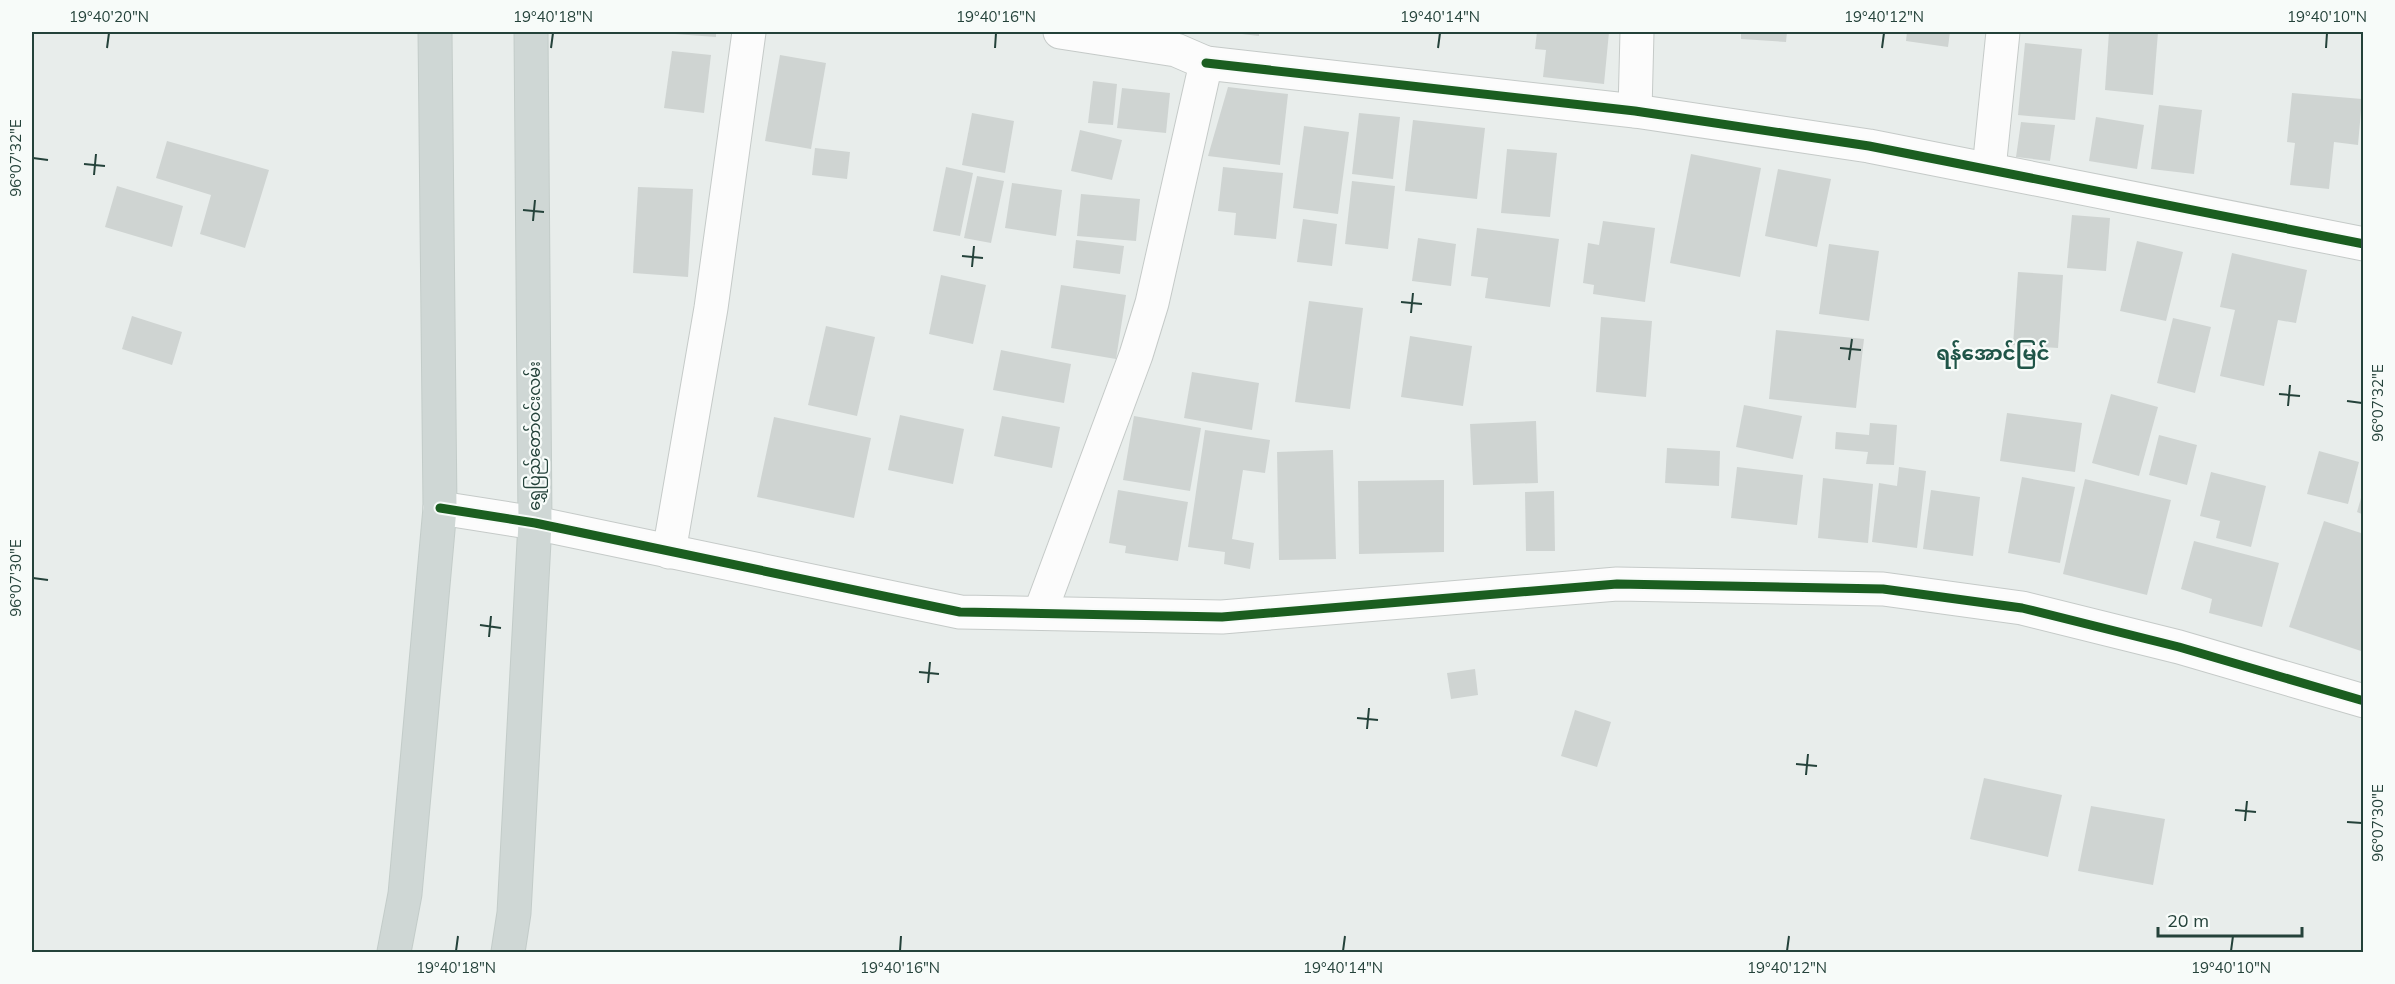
<svg xmlns="http://www.w3.org/2000/svg" width="2395" height="984" viewBox="0 0 2395 984" font-family="Mulish,'Noto Sans Myanmar',sans-serif">
<rect width="100%" height="100%" fill="#e8edeb"/>
<!-- building -->
<g fill="#cfd4d2">
<polygon points="675,32 716,32 716,37 675,34"/>
<polygon points="1225,32 1259,32 1259,36"/>
<polygon points="1537,32 1609,32 1604,84 1543,77 1546,50 1535,49"/>
<polygon points="1741,32 1787,32 1786,42 1741,39"/>
<polygon points="1907,32 1950,32 1948,47 1906,41"/>
<polygon points="2109,32 2158,32 2153,95 2105,90"/>
<polygon points="2025,43 2082,49 2075,120 2018,115"/>
<polygon points="672,51 711,55 704,113 664,108"/>
<polygon points="780,55 826,63 811,149 765,141"/>
<polygon points="1093,81 1117,84 1113,125 1088,123"/>
<polygon points="1228,87 1288,94 1280,165 1208,156"/>
<polygon points="1122,88 1170,93 1166,133 1117,128"/>
<polygon points="2292,93 2362,99 2358,145 2334,142 2329,189 2290,185 2295,143 2287,142"/>
<polygon points="2159,105 2202,110 2194,174 2151,169"/>
<polygon points="972,113 1014,121 1005,173 962,165"/>
<polygon points="1359,113 1400,117 1393,179 1352,174"/>
<polygon points="2096,117 2144,125 2137,169 2089,161"/>
<polygon points="1413,120 1485,128 1477,199 1405,191"/>
<polygon points="2021,122 2055,125 2050,161 2016,157"/>
<polygon points="1304,126 1349,132 1338,214 1293,208"/>
<polygon points="1080,130 1122,140 1112,180 1071,171"/>
<polygon points="167,141 269,170 245,248 200,234 211,195 156,178"/>
<polygon points="815,148 850,152 847,179 812,175"/>
<polygon points="1507,149 1557,153 1550,217 1501,213"/>
<polygon points="1691,154 1761,168 1740,277 1670,263"/>
<polygon points="946,167 973,173 960,236 933,231"/>
<polygon points="1223,167 1283,173 1276,239 1234,235 1236,213 1218,211"/>
<polygon points="1778,169 1831,179 1817,247 1765,236"/>
<polygon points="977,176 1004,181 991,243 964,238"/>
<polygon points="1352,181 1395,186 1388,249 1345,244"/>
<polygon points="1012,183 1062,190 1056,236 1005,228"/>
<polygon points="117,186 183,206 172,247 105,227"/>
<polygon points="638,187 693,189 688,277 633,273"/>
<polygon points="1081,194 1140,199 1136,241 1077,236"/>
<polygon points="2072,215 2110,218 2106,271 2067,268"/>
<polygon points="1303,219 1337,224 1332,266 1297,262"/>
<polygon points="1603,221 1655,228 1645,302 1593,294 1594,285 1583,283 1588,243 1599,245"/>
<polygon points="1477,228 1559,239 1550,307 1485,298 1488,278 1471,276"/>
<polygon points="1418,238 1456,244 1451,286 1412,281"/>
<polygon points="1076,240 1124,246 1120,274 1073,268"/>
<polygon points="2137,241 2183,252 2166,321 2120,311"/>
<polygon points="1829,244 1879,251 1869,321 1819,314"/>
<polygon points="2232,253 2307,270 2296,323 2278,320 2264,386 2220,376 2235,310 2220,307"/>
<polygon points="2018,272 2063,275 2058,348 2013,345"/>
<polygon points="941,275 986,285 973,344 929,334"/>
<polygon points="1061,285 1126,295 1116,359 1051,348"/>
<polygon points="1309,301 1363,308 1350,409 1295,402"/>
<polygon points="132,316 182,332 172,365 122,349"/>
<polygon points="1601,317 1652,321 1646,397 1596,392"/>
<polygon points="2173,318 2211,327 2195,393 2157,383"/>
<polygon points="826,326 875,337 857,416 808,405"/>
<polygon points="1776,330 1864,339 1856,408 1769,399"/>
<polygon points="1410,336 1472,346 1463,406 1401,397"/>
<polygon points="1001,350 1071,364 1064,403 993,390"/>
<polygon points="1192,372 1259,383 1252,430 1184,418"/>
<polygon points="2111,394 2158,407 2139,476 2092,463"/>
<polygon points="1744,405 1802,416 1793,459 1736,447"/>
<polygon points="2007,413 2082,423 2075,472 2000,461"/>
<polygon points="900,415 964,429 953,484 888,470"/>
<polygon points="1002,416 1060,427 1052,468 994,456"/>
<polygon points="1134,416 1201,428 1190,491 1123,480"/>
<polygon points="774,417 871,438 854,518 757,497"/>
<polygon points="1536,421 1538,483 1473,485 1470,424"/>
<polygon points="1870,423 1897,425 1894,465 1866,464 1868,452 1835,449 1836,432 1869,435"/>
<polygon points="1205,430 1270,440 1265,473 1243,470 1232,539 1254,543 1250,569 1224,564 1225,552 1188,547"/>
<polygon points="2159,435 2197,445 2187,485 2149,475"/>
<polygon points="1667,448 1720,451 1719,486 1665,483"/>
<polygon points="1333,450 1336,559 1279,560 1277,452"/>
<polygon points="2319,451 2359,462 2348,504 2307,494"/>
<polygon points="1737,467 1803,475 1797,525 1731,518"/>
<polygon points="1899,467 1926,471 1917,548 1872,542 1879,483 1897,486"/>
<polygon points="2211,472 2266,486 2251,547 2216,538 2220,521 2200,516"/>
<polygon points="2022,477 2075,487 2060,563 2008,553"/>
<polygon points="1823,478 1873,484 1868,543 1818,538"/>
<polygon points="2085,479 2171,500 2147,595 2063,574"/>
<polygon points="1444,480 1444,552 1359,554 1358,481"/>
<polygon points="1118,490 1188,502 1178,561 1125,553 1126,546 1109,543"/>
<polygon points="1931,490 1980,497 1973,556 1923,549"/>
<polygon points="1554,491 1555,551 1526,551 1525,492"/>
<polygon points="2363,491 2364,491 2364,515 2357,512"/>
<polygon points="2324,521 2364,534 2364,652 2289,627"/>
<polygon points="2194,541 2279,563 2262,627 2209,613 2212,599 2181,589"/>
<polygon points="1475,669 1478,695 1451,699 1447,673"/>
<polygon points="1575,710 1611,722 1597,767 1561,756"/>
<polygon points="1984,778 2062,795 2048,857 1970,839"/>
<polygon points="2091,806 2165,819 2153,885 2078,871"/>
</g>
<g fill="none" stroke-linecap="round" stroke-linejoin="round">
<defs>
<g id="minor">
<polyline points="1206,63 1635,111 1869,146 2364,244"/>
<polyline points="1635,111 1637,32"/>
<polyline points="1989,169 2003,32"/>
<polyline points="440,508 535,523 960,612 1222,617 1617,584 1883,589 2022,608 2179,647 2364,701"/>
<polyline points="669,552 711,308 749,32"/>
<polyline points="1040,613 1136,355 1152,303 1206,63 1176,50 1060,32"/>
</g>
<g id="major">
<polyline points="394,952 405,894 440,508 435,32"/>
<polyline points="508,952 514,913 535,523 531,32"/>
</g>
</defs>
<!-- minor casing -->
<use href="#minor" stroke="#c5cac8" stroke-width="35"/>
<!-- major casing -->
<use href="#major" stroke="#c3ccc9" stroke-width="35"/>
<!-- minor -->
<use href="#minor" stroke="#fcfcfc" stroke-width="33"/>
<!-- major -->
<use href="#major" stroke="#cfd7d5" stroke-width="33"/>
<defs>
<g id="cycleway">
<polyline points="1206,63 1635,111 1869,146 2364,244"/>
<polyline points="440,508 535,523 960,612 1222,617 1617,584 1883,589 2022,608 2179,647 2364,701"/>
</g>
</defs>
<!-- cycleway casing -->
<use href="#cycleway" stroke="#f7fbf9" stroke-width="13"/>
<!-- cycleway -->
<use href="#cycleway" stroke="#1b5e20" stroke-width="9"/>
</g>
<!-- ticks -->
<path fill="none" stroke="#24423a" stroke-width="2" d="M107,48l2,-15M551,48l2,-15M995,48l1,-15M1438,48l2,-15M1882,48l2,-15M2326,48l1,-15M33,158l15,2M84,164l21,2M94,175l2,-21M523,210l21,2M533,221l2,-21M962,256l21,2M972,267l2,-21M1401,302l21,2M1411,313l2,-20M1840,348l21,2M1849,360l3,-21M2279,394l21,2M2347,401l15,2M2288,406l2,-21M33,578l15,2M480,625l21,3M489,637l2,-21M919,672l20,2M928,683l2,-21M1357,718l21,2M1367,729l2,-21M1796,764l21,2M1806,775l2,-21M2235,810l21,2M2245,821l2,-20M2347,822l15,1M456,951l2,-15M900,951l1,-15M1343,951l2,-15M1787,951l2,-15M2231,951l2,-15"/>
<g text-anchor="middle" dominant-baseline="central" stroke-width="4.5" stroke-linejoin="round" paint-order="stroke">
<!-- street labels -->
<g font-size="16" fill="#24423a" stroke="#f7fbf9">
<text transform="translate(534 436) rotate(-90)">ရွှေပြည်တော်ဝင်းလမ်း</text>
</g>
<!-- quarter labels -->
<g font-size="20" font-weight="bold" fill="#1f5548" stroke="#f7fbf9">
<text x="1993" y="352">ရန်အောင်မြင်</text>
</g>
</g>
<!-- border -->
<rect width="2395" height="984" fill="none" stroke="#f7fbf9" stroke-width="66"/>
<!-- scale -->
<path d="M2158 927v9h144v-9" fill="none" stroke="#24423a" stroke-width="3"/>
<text x="2167" y="927" font-size="18" fill="#24423a" stroke="#f7fbf9" stroke-width="4.5" paint-order="stroke">20 m</text>
<rect x="33" y="33" width="2329" height="918" fill="none" stroke="#24423a" stroke-width="2"/>
<g font-size="15" text-anchor="middle" fill="#24423a">
<text x="109" y="22">19°40'20"N</text>
<text x="553" y="22">19°40'18"N</text>
<text x="996" y="22">19°40'16"N</text>
<text x="1440" y="22">19°40'14"N</text>
<text x="1884" y="22">19°40'12"N</text>
<text x="2327" y="22">19°40'10"N</text>
<text transform="translate(16 158) rotate(-90)" y="5">96°07'32"E</text>
<text transform="translate(2378 403) rotate(-90)" y="5">96°07'32"E</text>
<text transform="translate(16 578) rotate(-90)" y="5">96°07'30"E</text>
<text transform="translate(2378 823) rotate(-90)" y="5">96°07'30"E</text>
<text x="456" y="973">19°40'18"N</text>
<text x="900" y="973">19°40'16"N</text>
<text x="1343" y="973">19°40'14"N</text>
<text x="1787" y="973">19°40'12"N</text>
<text x="2231" y="973">19°40'10"N</text>
</g>
</svg>
